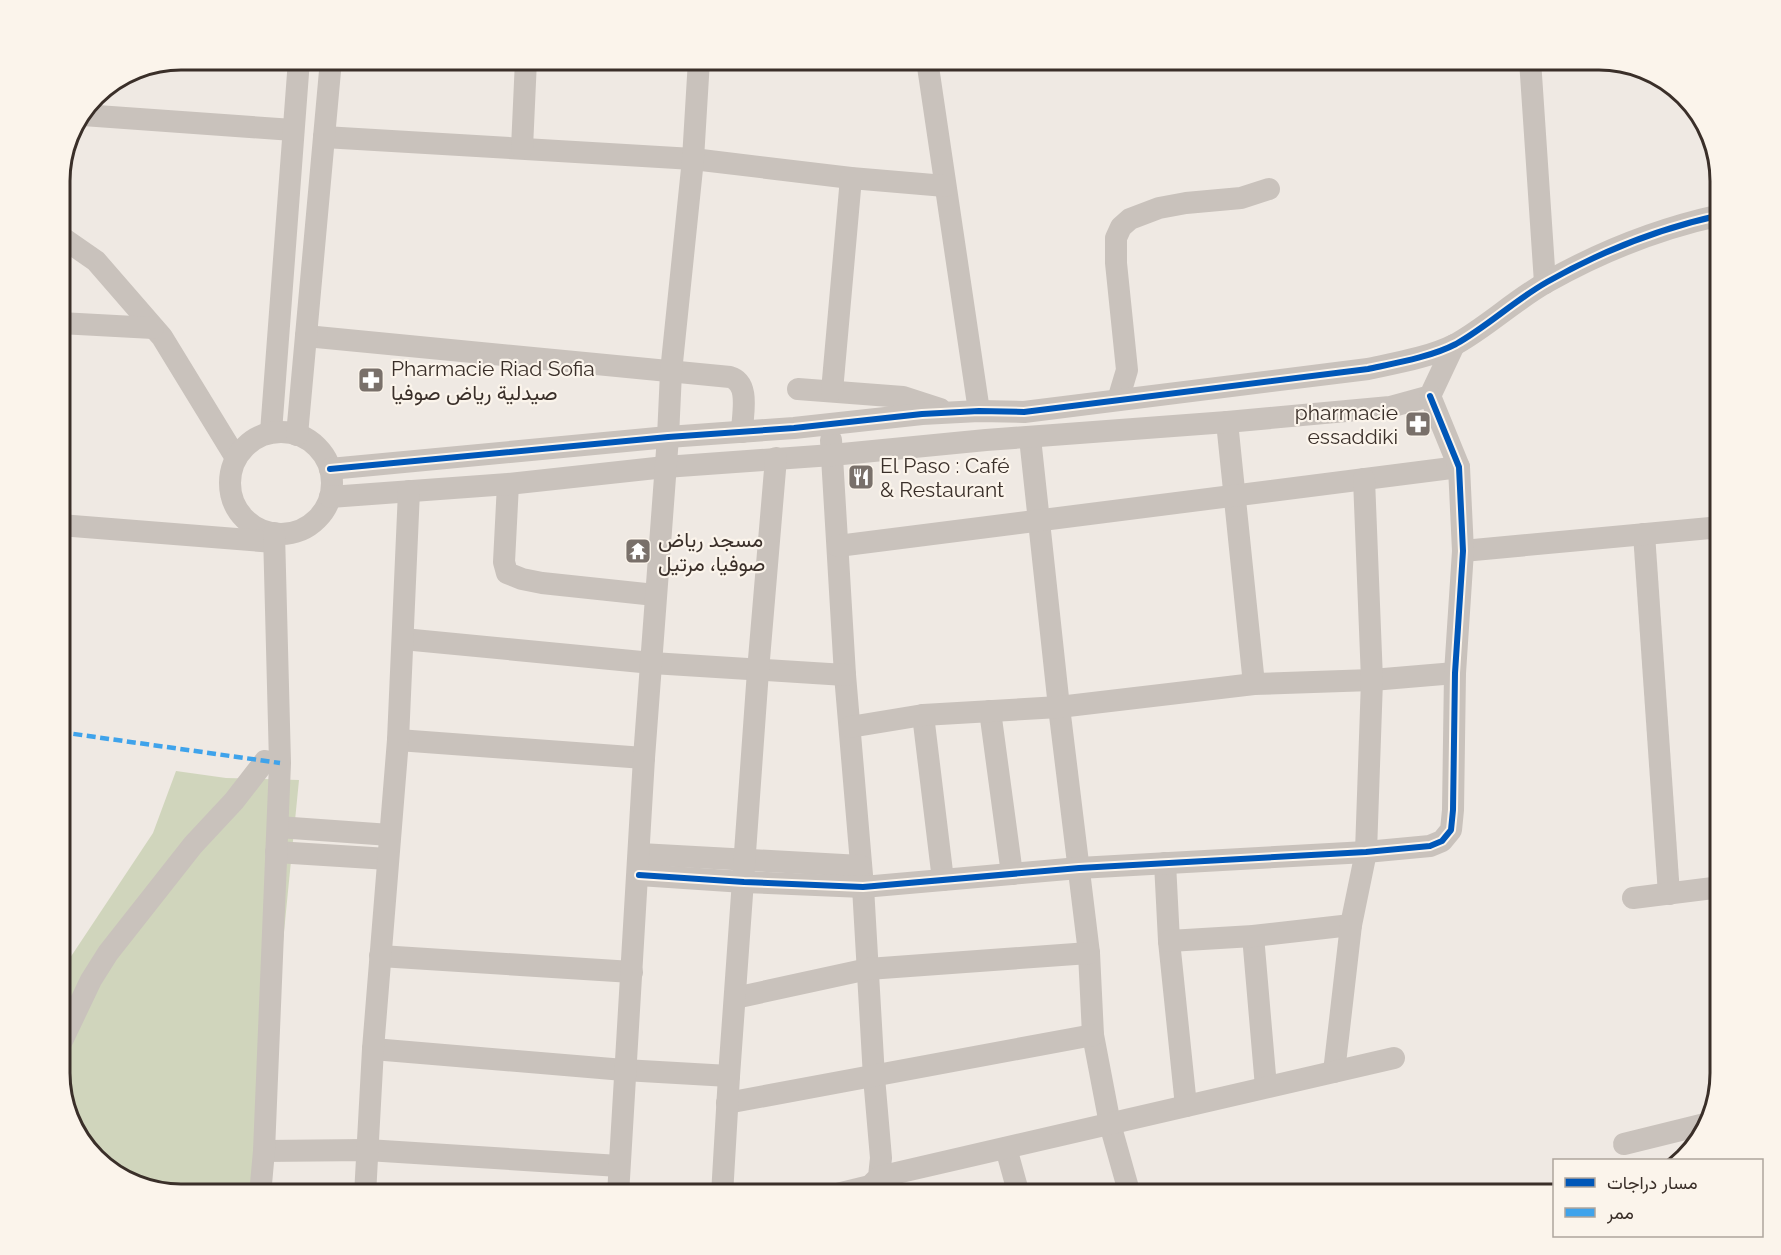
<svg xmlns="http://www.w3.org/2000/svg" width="1781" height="1255" viewBox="0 0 1781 1255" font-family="Raleway,Vazirmatn,sans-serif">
<rect width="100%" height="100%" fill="#efe9e3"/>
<!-- green -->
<polygon fill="#d0d5bc" points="176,771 226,778 299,780 258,1195 182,1195 114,1174 76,1134 60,1081 60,973 153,833"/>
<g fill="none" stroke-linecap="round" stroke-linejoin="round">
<!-- minor -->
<g stroke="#c9c2bc" stroke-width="22">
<polyline points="927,60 979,411"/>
<polyline points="1530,60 1545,283"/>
<polyline points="83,115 293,130"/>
<polyline points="324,137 693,159 851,178 945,186"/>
<polyline points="522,148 526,60"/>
<polyline points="60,236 96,261 162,337 236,458"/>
<polyline points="60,323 153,328"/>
<path d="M306,336l424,41c21,6 12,39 12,55"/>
<polyline points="798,389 903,397 940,409"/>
<polyline points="832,391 851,178"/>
<polyline points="1118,400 1127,370 1116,263 1116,238 1121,227 1130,219 1159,208 1186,203 1241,198 1269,189"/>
<polyline points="1227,422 1254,684"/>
<polyline points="271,432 299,60"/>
<circle cx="281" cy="483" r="51"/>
<polyline points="297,435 331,60"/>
<polyline points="1030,438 1059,707 1089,953 1093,1035 1110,1124 1130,1195"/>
<polyline points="831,440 845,675 863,887 874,1077 881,1158 879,1177 870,1186 833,1195"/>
<path d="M330,469l338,-32 126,-9 128,-14 57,-3 45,1 344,-43c28,-6 63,-12 88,-25 32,-18 59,-44 91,-62 53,-30 114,-54 174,-67"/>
<polyline points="508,484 504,562 507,573 522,579 542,583 655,595"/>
<polyline points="330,497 508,484 665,467 832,455 986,440 1227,422 1390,407 1430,396 1454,345"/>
<polyline points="60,525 274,542"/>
<polyline points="1644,534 1669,894"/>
<polyline points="838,546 1459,467"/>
<polyline points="1463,551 1721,527"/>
<polyline points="403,639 652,663 845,675"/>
<polyline points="990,711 1012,874"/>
<polyline points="923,715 943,880"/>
<polyline points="850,727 923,715 1059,707 1254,684 1372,680 1455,673"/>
<polyline points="398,740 644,758"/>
<polyline points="278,827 390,835"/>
<polyline points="276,852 388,859"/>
<polyline points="640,854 861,866"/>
<polyline points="1165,863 1169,941 1186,1106"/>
<polyline points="639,875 744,882 863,887 1079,868 1366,852 1430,846 1442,841 1451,830 1453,810 1455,673 1463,551 1459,467 1430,396"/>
<polyline points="1633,898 1721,887"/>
<polyline points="1253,936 1266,1087"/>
<polyline points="1169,941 1253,936 1351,925"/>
<polyline points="380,956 632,972"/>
<polyline points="735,998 868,969 1089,953"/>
<polyline points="60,1045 91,980 108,953 193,845 234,801 265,761"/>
<polyline points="373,1049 624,1070 729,1076"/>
<polyline points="1334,1072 1351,925 1366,852 1372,680 1364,479"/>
<polyline points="727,1103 1093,1035"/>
<polyline points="1624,1144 1705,1124"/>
<polyline points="1006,1148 1019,1195"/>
<polyline points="264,1151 367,1150 619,1166"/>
<polyline points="879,1177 1394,1058"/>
<polyline points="260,1195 264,1151 280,763 274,533"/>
<polyline points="365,1195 373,1049 398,740 409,491"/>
<polyline points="618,1195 644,758 668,437 671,372 693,159 699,60"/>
<polyline points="722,1195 729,1076 758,671 776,458"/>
</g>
<!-- quiet -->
<polyline stroke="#3fa3eb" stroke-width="4.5" stroke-dasharray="9 4.5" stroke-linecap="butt" points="60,732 280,763"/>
<defs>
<g id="cycleway">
<path d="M330,469l338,-32 126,-9 128,-14 57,-3 45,1 344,-43c28,-6 63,-12 88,-25 32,-18 59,-44 91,-62 53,-30 114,-54 174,-67"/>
<polyline points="639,875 744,882 863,887 1079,868 1366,852 1430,846 1442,841 1451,830 1453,810 1455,673 1463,551 1459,467 1430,396"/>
</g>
</defs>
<!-- cycleway casing -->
<use href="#cycleway" stroke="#fbf4eb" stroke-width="10"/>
<!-- cycleway -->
<use href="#cycleway" stroke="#0057b8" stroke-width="6"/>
</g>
<!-- icons -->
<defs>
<symbol id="pharmacy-square" viewBox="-11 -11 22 22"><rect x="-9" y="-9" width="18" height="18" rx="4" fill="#79706a" stroke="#fbf4eb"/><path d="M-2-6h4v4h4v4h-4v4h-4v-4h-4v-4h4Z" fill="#fff"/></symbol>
<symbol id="restaurant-square" viewBox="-11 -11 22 22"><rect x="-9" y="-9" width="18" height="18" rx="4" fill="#79706a" stroke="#fbf4eb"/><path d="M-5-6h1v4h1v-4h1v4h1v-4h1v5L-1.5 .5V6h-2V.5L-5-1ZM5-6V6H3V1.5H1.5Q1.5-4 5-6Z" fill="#fff"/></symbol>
<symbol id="temple-square" viewBox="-11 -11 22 22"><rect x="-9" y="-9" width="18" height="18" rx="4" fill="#79706a" stroke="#fbf4eb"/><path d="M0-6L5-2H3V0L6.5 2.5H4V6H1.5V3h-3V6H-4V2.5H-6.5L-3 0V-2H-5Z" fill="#fff"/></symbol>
</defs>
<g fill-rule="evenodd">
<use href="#pharmacy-square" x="356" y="365" width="30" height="30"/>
<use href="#pharmacy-square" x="1403" y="409" width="30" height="30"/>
<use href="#restaurant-square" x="846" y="462" width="30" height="30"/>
<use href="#temple-square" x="623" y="536" width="30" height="30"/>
</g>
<g text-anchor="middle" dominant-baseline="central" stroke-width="4.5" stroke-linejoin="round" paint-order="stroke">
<!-- poi labels -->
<g font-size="21" fill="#3a2f29" stroke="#fbf4eb" text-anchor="start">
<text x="391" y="368">Pharmacie Riad Sofia<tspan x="391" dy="24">صيدلية رياض صوفيا</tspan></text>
<text x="1398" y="412" text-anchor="end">pharmacie<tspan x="1398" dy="24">essaddiki</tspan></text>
<text x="880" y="465">El Paso : Café<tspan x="880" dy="24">&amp; Restaurant</tspan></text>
<text x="658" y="539">مسجد رياض<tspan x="658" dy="24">صوفيا، مرتیل</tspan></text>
</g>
</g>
<!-- crop -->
<path d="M0 0H1781V1255H0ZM181 70H1599A111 111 0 0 1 1710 181V1073A111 111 0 0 1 1599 1184H181A111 111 0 0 1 70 1073V181A111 111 0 0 1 181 70Z" fill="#fbf4eb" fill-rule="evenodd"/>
<path fill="none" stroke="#3a2f29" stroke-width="3" d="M181 70H1599A111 111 0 0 1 1710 181V1073A111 111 0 0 1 1599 1184H181A111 111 0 0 1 70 1073V181A111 111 0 0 1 181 70Z"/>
<!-- legend -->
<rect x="1553" y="1159" width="210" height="78" fill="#fbf4eb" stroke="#aea59d" stroke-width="1.5"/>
<rect x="1565" y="1178" width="30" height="9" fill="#0057b8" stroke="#aea59d" stroke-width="1.5"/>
<text x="1607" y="1189" font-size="18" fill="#3a2f29">مسار دراجات</text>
<rect x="1565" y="1208" width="30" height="9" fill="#3fa3eb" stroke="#aea59d" stroke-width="1.5"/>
<text x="1607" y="1219" font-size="18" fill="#3a2f29">ممر</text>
</svg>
